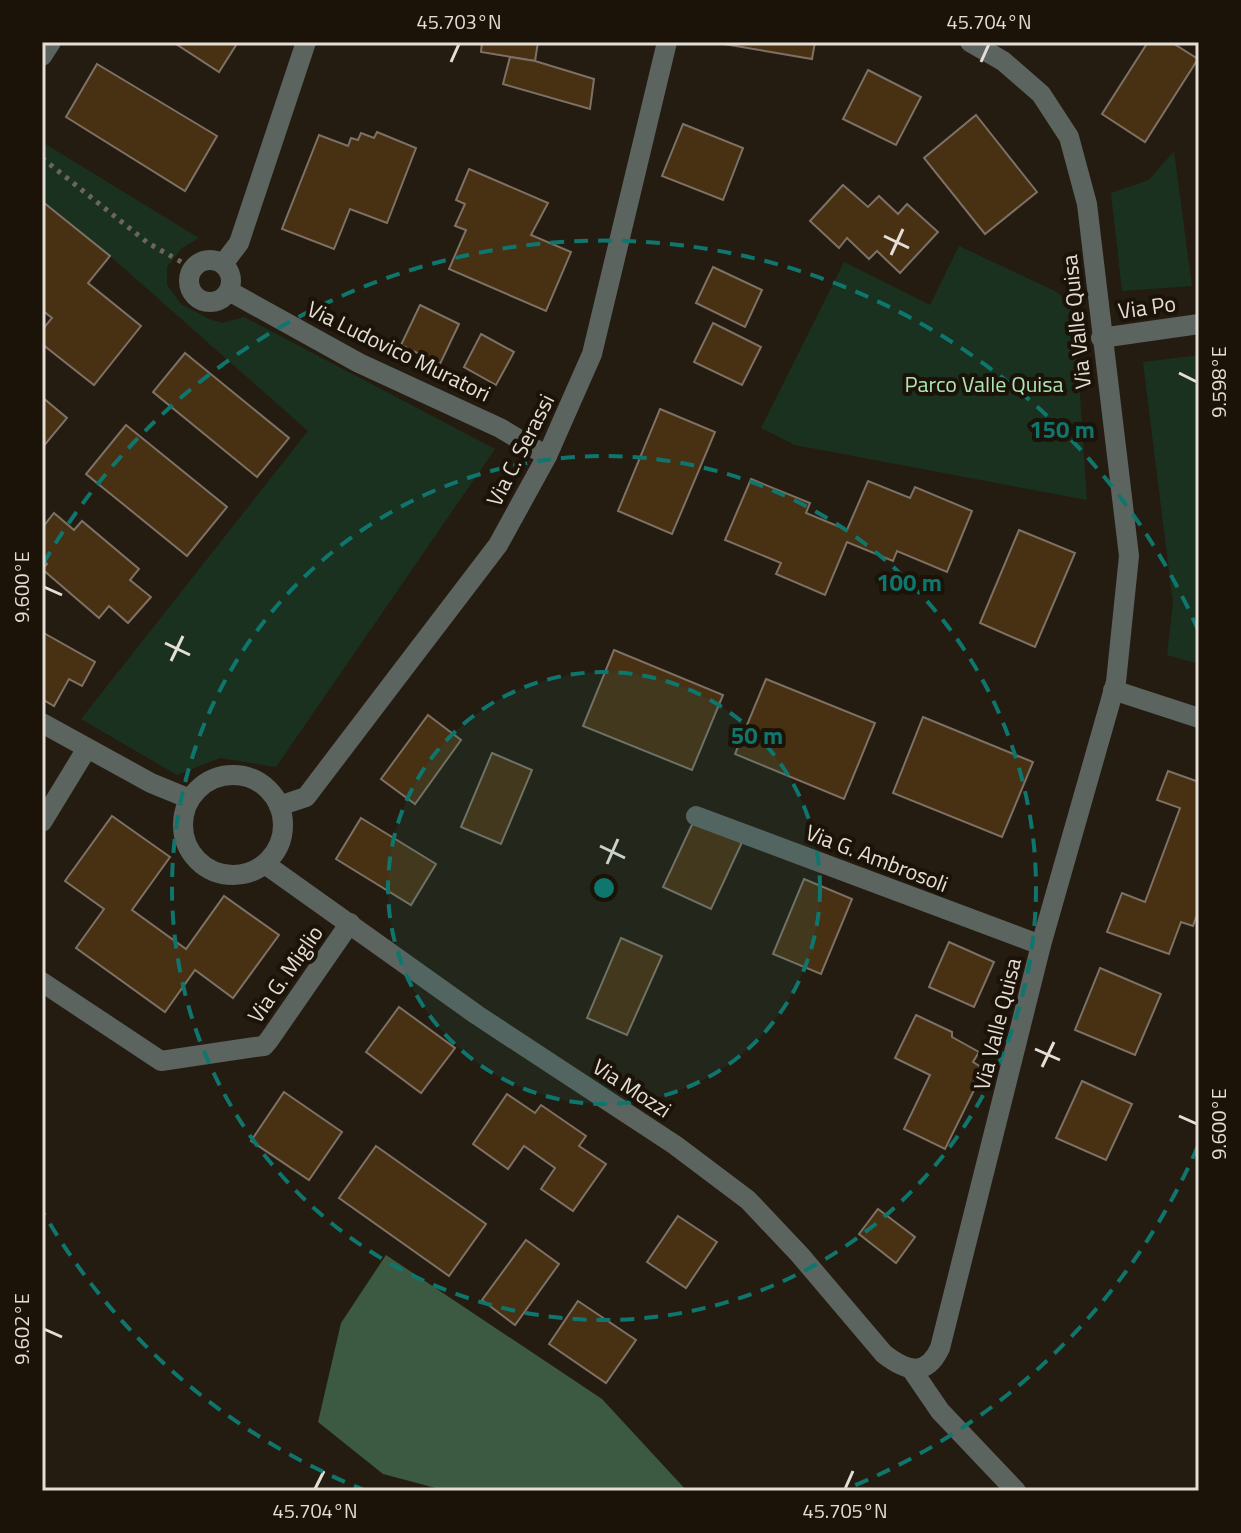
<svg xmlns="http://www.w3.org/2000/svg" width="1241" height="1533" viewBox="0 0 1241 1533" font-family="'Titillium Web',sans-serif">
<rect width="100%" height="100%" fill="#251c11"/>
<!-- green -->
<g fill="#1a311f">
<polygon points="42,142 199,238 182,248 167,267 167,285 181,304 209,319 222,323 244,317 495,449 276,767 220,758 177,775 81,719 308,431 110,256 42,200"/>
<polygon points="1174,151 1192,286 1122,291 1111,193 1149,180"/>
<polygon points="959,246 1055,291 1074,306 1087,500 795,445 761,428 844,262 930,305"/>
<polygon points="1199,355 1199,664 1167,655 1173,603 1143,362"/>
</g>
<!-- forest -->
<polygon fill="#3b5a41" points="386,1255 602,1399 687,1491 447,1491 383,1474 318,1422 341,1323"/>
<!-- building -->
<g fill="#483013" stroke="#7d7165" stroke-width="2">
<polygon points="173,42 238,42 219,72"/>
<polygon points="482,42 538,42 535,61 481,52"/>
<polygon points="712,42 815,42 812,59"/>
<polygon points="1148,42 1171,42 1198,59 1145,142 1102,114"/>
<polygon points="510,57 535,61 594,79 590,109 503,84"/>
<polygon points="97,64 217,136 185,191 66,117"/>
<polygon points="868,70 921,97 896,145 843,119"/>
<polygon points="976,115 1037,192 985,234 924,158"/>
<polygon points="683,124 743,148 723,200 662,176"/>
<polygon points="377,132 416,148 387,223 350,209 334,249 282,229 319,135 348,146 351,138 358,140 361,133 374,138"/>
<polygon points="469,169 548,203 531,235 571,252 546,311 449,269 466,230 455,226 465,204 456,200"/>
<polygon points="843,185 868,207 879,196 898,214 907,204 938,232 900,273 877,251 869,259 847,238 839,248 810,221"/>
<polygon points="43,202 110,256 88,283 141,326 94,385 42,344 42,330 52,318 42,310"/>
<polygon points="713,267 762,290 745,327 696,303"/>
<polygon points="420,305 459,324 440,364 401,345"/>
<polygon points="713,323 761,347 742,385 694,362"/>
<polygon points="481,334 514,352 496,385 464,367"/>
<polygon points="185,353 289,438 257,477 153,392"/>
<polygon points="42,397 67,418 42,448"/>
<polygon points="660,409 715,432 672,534 618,511"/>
<polygon points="126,425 227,507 187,556 86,474"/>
<polygon points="751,479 810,503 806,513 847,530 868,481 910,498 915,487 972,511 947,572 897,551 893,561 847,542 825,595 776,574 781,563 725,540"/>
<polygon points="54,513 74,530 82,521 139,569 130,580 151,597 128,623 109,606 99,618 42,569 47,564 42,559 42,528"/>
<polygon points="1019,530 1075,553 1035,647 980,623"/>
<polygon points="42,632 95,662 82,686 69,679 54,706 42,699"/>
<polygon points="614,650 723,695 692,770 583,726"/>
<polygon points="766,679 875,723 844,799 735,754"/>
<polygon points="428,715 461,740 415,804 381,779"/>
<polygon points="923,717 1033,762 1002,837 893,793"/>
<polygon points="492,753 532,770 501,844 461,827"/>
<polygon points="1168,771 1199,782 1199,909 1193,926 1181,922 1169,954 1107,932 1122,893 1145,902 1180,808 1157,800"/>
<polygon points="112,816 170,857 132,910 186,949 224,896 279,935 233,998 195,970 165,1012 76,948 104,909 65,881"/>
<polygon points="696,816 744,838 711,909 663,887"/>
<polygon points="361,818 436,864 411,905 336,859"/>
<polygon points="804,879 852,899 821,974 773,954"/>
<polygon points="621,938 662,956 627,1035 587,1018"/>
<polygon points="949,942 994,962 974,1007 929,987"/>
<polygon points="1100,968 1161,994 1135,1055 1075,1030"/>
<polygon points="399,1007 455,1048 421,1093 366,1052"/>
<polygon points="916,1015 952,1032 952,1037 979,1052 973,1062 981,1067 974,1080 977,1084 945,1149 904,1129 930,1075 895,1058"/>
<polygon points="1082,1081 1132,1104 1106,1160 1056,1138"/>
<polygon points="284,1092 342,1132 309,1180 251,1141"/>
<polygon points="507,1094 535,1113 541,1105 586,1136 579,1146 606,1164 573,1211 541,1189 555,1168 524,1146 508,1169 473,1144"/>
<polygon points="376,1146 486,1224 449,1276 339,1198"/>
<polygon points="878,1209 915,1237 896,1263 859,1234"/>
<polygon points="678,1216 717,1242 686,1288 647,1262"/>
<polygon points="526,1240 559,1264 515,1325 482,1300"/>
<polygon points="578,1301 636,1340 606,1383 549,1344"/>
</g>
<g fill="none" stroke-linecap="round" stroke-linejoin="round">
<!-- path -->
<polyline stroke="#6c655b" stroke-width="5" stroke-dasharray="4 6" stroke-linecap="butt" points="42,158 148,243 192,268"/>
<!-- street -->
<g stroke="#5c6460" stroke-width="20">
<polyline points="42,56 51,42"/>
<circle cx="210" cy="281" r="21"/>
<polyline points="223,264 239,243 306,42"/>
<polyline points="229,291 359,363 500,428 547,456"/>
<polyline points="1101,338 1199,324"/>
<polyline points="1113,690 1199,718"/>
<polyline points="42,723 151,783 190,799"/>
<circle cx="233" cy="825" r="50"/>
<polyline points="279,806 306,797 395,680 498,545 547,456 592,354 667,42"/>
<polyline points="696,816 1041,945"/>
<polyline points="42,822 86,750"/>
<path d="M265,864l212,151 198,130 73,55 52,55 84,99c22,17 42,24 56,-6l101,-403 75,-263 13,-126 -42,-352 -18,-67 -28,-43 -38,-33 -33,-19"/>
<polyline points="42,982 161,1061 255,1047 264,1046 269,1040 350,923"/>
<polyline points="912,1370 940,1411 1016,1491"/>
</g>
</g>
<!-- ticks -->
<path fill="none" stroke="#e4ded6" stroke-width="3" d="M451,62l8,-18M981,62l8,-18M884,236l25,12M891,255l12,-26M1179,373l18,9M44,587l18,8M165,643l25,12M171,661l12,-25M600,846l25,12M607,864l11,-25M1035,1049l25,11M1042,1067l12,-25M1179,1116l18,8M44,1329l18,8M315,1489l9,-18M845,1489l8,-18"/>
<!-- distance rings -->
<circle cx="604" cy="888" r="216" fill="#0f766e" fill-opacity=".12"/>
<g fill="none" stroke="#0f766e" stroke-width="4" stroke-dasharray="14 10">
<circle cx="604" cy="888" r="216"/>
<circle cx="604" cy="888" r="432"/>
<path d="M1198 1146A648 648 0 0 1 841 1491M367 1491A648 648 0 0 1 43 1212M43 564A648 648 0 0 1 1198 630"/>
</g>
<g text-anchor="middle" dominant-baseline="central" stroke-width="8" stroke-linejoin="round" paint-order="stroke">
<!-- street labels -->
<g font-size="22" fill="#e4ded6" stroke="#1b1308">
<text transform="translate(1147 307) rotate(-8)">Via Po</text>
<text transform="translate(1076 322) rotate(-96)">Via Valle Quisa</text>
<text transform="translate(399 351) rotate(26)">Via Ludovico Muratori</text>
<text transform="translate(520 450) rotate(-63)">Via C. Serassi</text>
<text transform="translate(877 858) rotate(21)">Via G. Ambrosoli</text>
<text transform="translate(285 974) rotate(-55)">Via G. Miglio</text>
<text transform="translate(997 1024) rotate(-76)">Via Valle Quisa</text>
<text transform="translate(632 1088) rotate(33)">Via Mozzi</text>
</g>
<!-- park labels -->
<g font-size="22" fill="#ade5b7" stroke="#1b1308">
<text x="984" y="384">Parco Valle Quisa</text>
</g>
</g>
<circle cx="604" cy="888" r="12" fill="#0f766e" stroke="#1b1308" stroke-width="4"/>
<g font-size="24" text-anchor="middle" font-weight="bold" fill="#0f766e" stroke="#1b1308" stroke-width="8" stroke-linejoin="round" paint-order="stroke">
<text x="1062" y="438">150 m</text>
<text x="909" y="591">100 m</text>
<text x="757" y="744">50 m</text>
</g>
<!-- border -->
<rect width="1241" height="1533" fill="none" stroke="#1b1308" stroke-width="88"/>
<rect x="44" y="44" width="1153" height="1445" fill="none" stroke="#e4ded6" stroke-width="3"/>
<g font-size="20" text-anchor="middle" fill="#e4ded6">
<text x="459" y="29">45.703°N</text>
<text x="989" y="29">45.704°N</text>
<text transform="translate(1219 382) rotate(-90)" y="7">9.598°E</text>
<text transform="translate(22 587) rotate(-90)" y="7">9.600°E</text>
<text transform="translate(1219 1124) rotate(-90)" y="7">9.600°E</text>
<text transform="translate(22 1329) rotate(-90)" y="7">9.602°E</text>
<text x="315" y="1518">45.704°N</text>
<text x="845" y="1518">45.705°N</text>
</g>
</svg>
